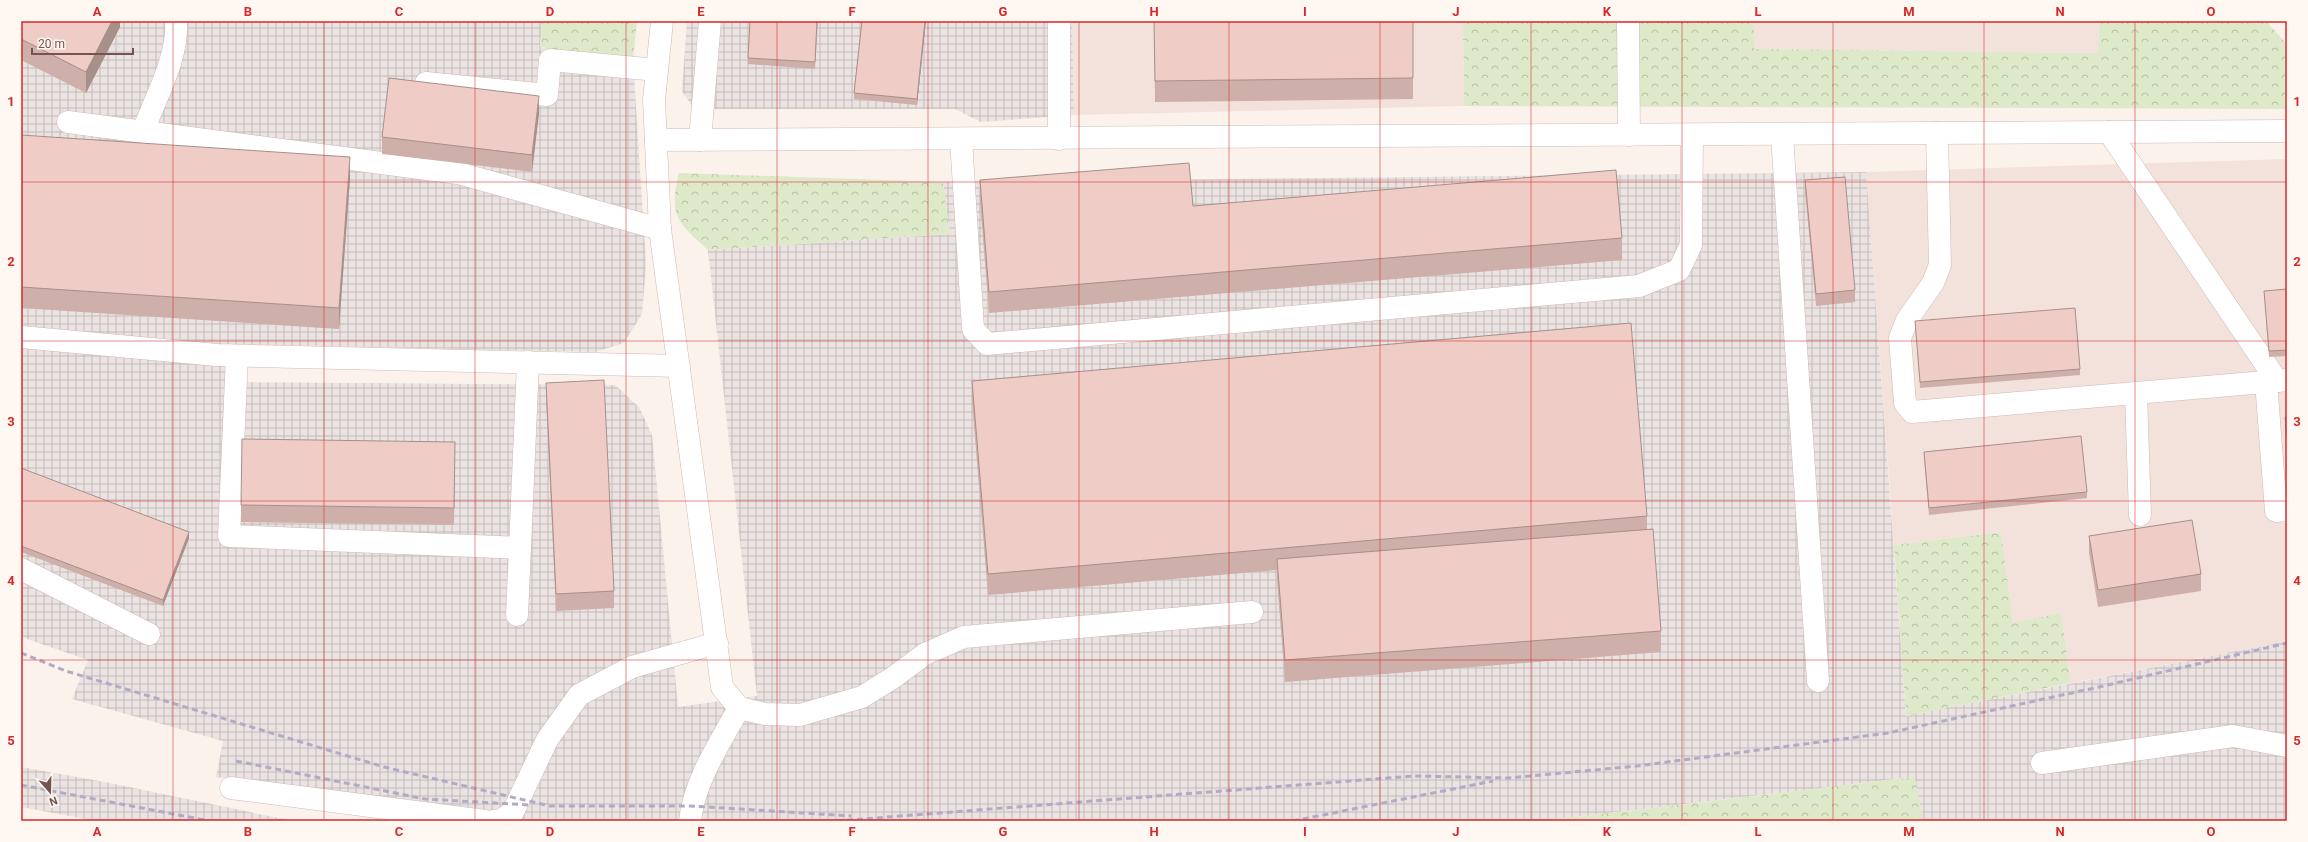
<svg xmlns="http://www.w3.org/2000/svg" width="2308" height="842" viewBox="0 0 2308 842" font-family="Roboto,sans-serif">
<defs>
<pattern id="industrial-grid" width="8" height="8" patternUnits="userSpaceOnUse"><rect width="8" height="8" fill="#ebe3e1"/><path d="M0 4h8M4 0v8" fill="none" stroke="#c3bbb9"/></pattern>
<pattern id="forest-crowns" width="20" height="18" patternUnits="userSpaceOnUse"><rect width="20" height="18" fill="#dee9ca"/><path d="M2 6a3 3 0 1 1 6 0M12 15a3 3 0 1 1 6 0" fill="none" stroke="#b9bfa6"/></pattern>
</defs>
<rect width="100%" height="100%" fill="#fbf2ec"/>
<!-- residential -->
<g fill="#f3e2db">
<polygon points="1072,21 1463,21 1464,106 1074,115"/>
<polygon points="1754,21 2099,21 2098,53 1754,49"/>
<polygon points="2287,159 2287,641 2071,683 2061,613 2013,624 2001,532 1894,545 1866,172"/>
</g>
<!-- industrial -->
<g fill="url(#industrial-grid)">
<polygon points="21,21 542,21 540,47 633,60 646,264 642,314 624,343 595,352 231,344 228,382 615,385 639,407 652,435 678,707 757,696 708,250 950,234 943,182 1866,172 1906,716 2287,641 2287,821 1923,821 1914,777 1541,821 444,821 443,814 216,777 223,741 72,699 88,660 21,637"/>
<polygon points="687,21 1072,21 1074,115 981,122 955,109 694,109 682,91"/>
<polygon points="21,767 105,782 293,821 96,821 21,807"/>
</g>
<!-- forest -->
<g fill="url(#forest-crowns)">
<polygon points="542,21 637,21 633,60 540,47"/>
<polygon points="1463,21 1754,21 1754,49 2098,53 2099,21 2266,21 2287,44 2287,109 1464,106"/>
<path d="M679,173l264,9 7,52 -242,16c-30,-27 -40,-34 -29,-77z"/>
<polygon points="2001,532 2013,623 2061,613 2071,683 1906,716 1894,545"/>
<polygon points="1915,777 1923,821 1541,821"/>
</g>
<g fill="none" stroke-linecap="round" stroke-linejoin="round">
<defs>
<g id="minor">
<polyline points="662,21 654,100 660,229 722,687 739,708 765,714 800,715 862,697 894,677 925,654 964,637 1252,612"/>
<polyline points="1059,21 1059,139"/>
<polyline points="1628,21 1629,135"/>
<polyline points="426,83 547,95 550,60 657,70"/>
<polyline points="68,122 458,173 660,229"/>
<path d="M143,131c12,-32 36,-75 33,-110"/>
<polyline points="2109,132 2277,381 2287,380"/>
<polyline points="1937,133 1940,265 1933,283 1907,320 1900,338 1905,403 1912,412 2277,381"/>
<polyline points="1782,135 1818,681"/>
<polyline points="961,139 973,329 987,344 1639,286 1679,270 1691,245 1692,135"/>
<polyline points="656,140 2287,131"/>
<polyline points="700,140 710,21"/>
<polyline points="21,337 217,355 679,366"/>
<polyline points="237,356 229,536 520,548 528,362"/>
<polyline points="2266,382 2276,511 2287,510"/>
<polyline points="2136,394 2140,515"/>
<polyline points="21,569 149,634"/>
<polyline points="517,615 520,548"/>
<polyline points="2042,763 2233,736 2287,746"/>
<polyline points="231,788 485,821"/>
<polyline points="494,821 502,820 513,812 547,740 579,695 632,667 717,643"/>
<path d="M690,821c4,-40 30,-78 49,-113"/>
</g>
</defs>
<!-- minor casing -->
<use href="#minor" stroke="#cfbab4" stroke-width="23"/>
<!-- minor -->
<use href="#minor" stroke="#fff" stroke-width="22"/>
<!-- rail -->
<g stroke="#b2aac6" stroke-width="3" stroke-dasharray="6 4" stroke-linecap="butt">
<polyline points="21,653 66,671 384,767 550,806 691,806 851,816"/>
<polyline points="236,761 425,799 529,805"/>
<polyline points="21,785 210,821"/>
<polyline points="837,821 1414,776 1509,778 1637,766 1888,733 2099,687 2287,643"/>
<polyline points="1293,821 1493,781"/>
</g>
</g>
<!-- wall -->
<g fill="#ceafa9">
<polygon points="21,21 120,21 120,27 86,93 21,60"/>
<polygon points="818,21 815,69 748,64 748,58"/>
<polygon points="862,21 926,21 917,105 854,99 854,93"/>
<polygon points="1154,21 1413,21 1413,99 1155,102"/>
<polygon points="539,113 532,172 382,154 382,137"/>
<polygon points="21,135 350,178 339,329 21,308"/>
<polygon points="980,180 1193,206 1622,238 1622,260 989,313 980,201"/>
<polygon points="1805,180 1855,290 1855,302 1816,306 1805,192"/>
<polygon points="2287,289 2287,356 2269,357 2264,291"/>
<polygon points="1915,321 2080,369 2080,375 1920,388"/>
<polygon points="972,381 1647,516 1647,530 1661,631 1661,652 1285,682 1277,580 1277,570 988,595 972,402"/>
<polygon points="546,383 614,591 614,608 556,611 546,400"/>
<polygon points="2285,417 2287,417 2287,450 2285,423"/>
<polygon points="1924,452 2087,492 2087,498 1929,515 1924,458"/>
<polygon points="455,459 454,525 241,522 241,505"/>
<polygon points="21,468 189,538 163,606 21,552"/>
<polygon points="2089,536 2201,574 2201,591 2098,607 2089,553"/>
</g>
<!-- shaded-wall -->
<g fill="#a78f8a">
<polygon points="112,21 120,21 120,27 86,93 86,72"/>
<polygon points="925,21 926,21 917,105 917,99"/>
<polygon points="539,96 539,113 532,172 532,155"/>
<polygon points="350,157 350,178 339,329 339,308"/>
<polygon points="189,532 189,538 163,606 163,600"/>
</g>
<!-- building -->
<g fill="#efccc5" stroke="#a78f8a">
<polygon points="21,21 112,21 86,72 21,39"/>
<polygon points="750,21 817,21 815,62 748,58"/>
<polygon points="862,21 925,21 917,99 854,93"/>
<polygon points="1154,21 1413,21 1413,78 1155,81"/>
<polygon points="389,78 539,96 532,155 382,137"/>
<polygon points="21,135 350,157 339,308 21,287"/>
<polygon points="1189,163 1193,206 1616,170 1622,238 989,292 980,180"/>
<polygon points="1845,177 1855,290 1816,294 1805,180"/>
<polygon points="2287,289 2287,350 2269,351 2264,291"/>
<polygon points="2075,308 2080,369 1920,382 1915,321"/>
<polygon points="1631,323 1647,516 988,574 972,381"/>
<polygon points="604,380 614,591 556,594 546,383"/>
<polygon points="2285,417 2287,417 2287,444"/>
<polygon points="2081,436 2087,492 1929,508 1924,452"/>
<polygon points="242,439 455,442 454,508 241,505"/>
<polygon points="21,468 189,532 163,600 21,546"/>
<polygon points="2192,520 2201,574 2098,590 2089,536"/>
<polygon points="1653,529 1661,631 1285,660 1277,559"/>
</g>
<!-- grid -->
<path fill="none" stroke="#d62828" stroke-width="1" stroke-opacity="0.55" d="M173,21v800M324,21v800M475,21v800M626,21v800M777,21v800M928,21v800M1079,21v800M1229,21v800M1380,21v800M1531,21v800M1682,21v800M1833,21v800M1984,21v800M2135,21v800M21,182h2266M21,341h2266M21,501h2266M21,660h2266"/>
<!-- border -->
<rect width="2308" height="842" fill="none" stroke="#fef7f2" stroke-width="44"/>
<!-- north arrow -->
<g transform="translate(50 792) rotate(160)" stroke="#fef7f2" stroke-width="3" paint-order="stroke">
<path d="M0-3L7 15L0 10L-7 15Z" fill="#755450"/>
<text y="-6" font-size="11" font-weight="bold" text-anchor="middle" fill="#755450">N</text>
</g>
<!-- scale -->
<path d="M32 48v6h101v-6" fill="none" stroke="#755450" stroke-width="2"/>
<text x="38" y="48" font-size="12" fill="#755450" stroke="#fef7f2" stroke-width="3" paint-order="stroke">20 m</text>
<rect x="22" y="22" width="2264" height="798" fill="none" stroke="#d62828" stroke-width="1.5"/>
<g font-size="13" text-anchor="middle" font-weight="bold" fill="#d62828">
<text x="97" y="16">A</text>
<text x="248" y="16">B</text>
<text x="399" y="16">C</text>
<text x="550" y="16">D</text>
<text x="701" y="16">E</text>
<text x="852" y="16">F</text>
<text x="1003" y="16">G</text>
<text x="1154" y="16">H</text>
<text x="1305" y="16">I</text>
<text x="1456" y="16">J</text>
<text x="1607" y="16">K</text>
<text x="1758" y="16">L</text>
<text x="1909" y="16">M</text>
<text x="2060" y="16">N</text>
<text x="2211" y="16">O</text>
<text x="11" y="106">1</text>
<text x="2297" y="106">1</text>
<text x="11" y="266">2</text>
<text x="2297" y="266">2</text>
<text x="11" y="426">3</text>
<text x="2297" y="426">3</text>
<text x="11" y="585">4</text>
<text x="2297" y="585">4</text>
<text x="11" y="745">5</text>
<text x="2297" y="745">5</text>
<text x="97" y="836">A</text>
<text x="248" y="836">B</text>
<text x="399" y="836">C</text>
<text x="550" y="836">D</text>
<text x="701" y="836">E</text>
<text x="852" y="836">F</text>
<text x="1003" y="836">G</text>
<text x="1154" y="836">H</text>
<text x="1305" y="836">I</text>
<text x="1456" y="836">J</text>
<text x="1607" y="836">K</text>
<text x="1758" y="836">L</text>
<text x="1909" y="836">M</text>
<text x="2060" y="836">N</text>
<text x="2211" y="836">O</text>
</g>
</svg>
